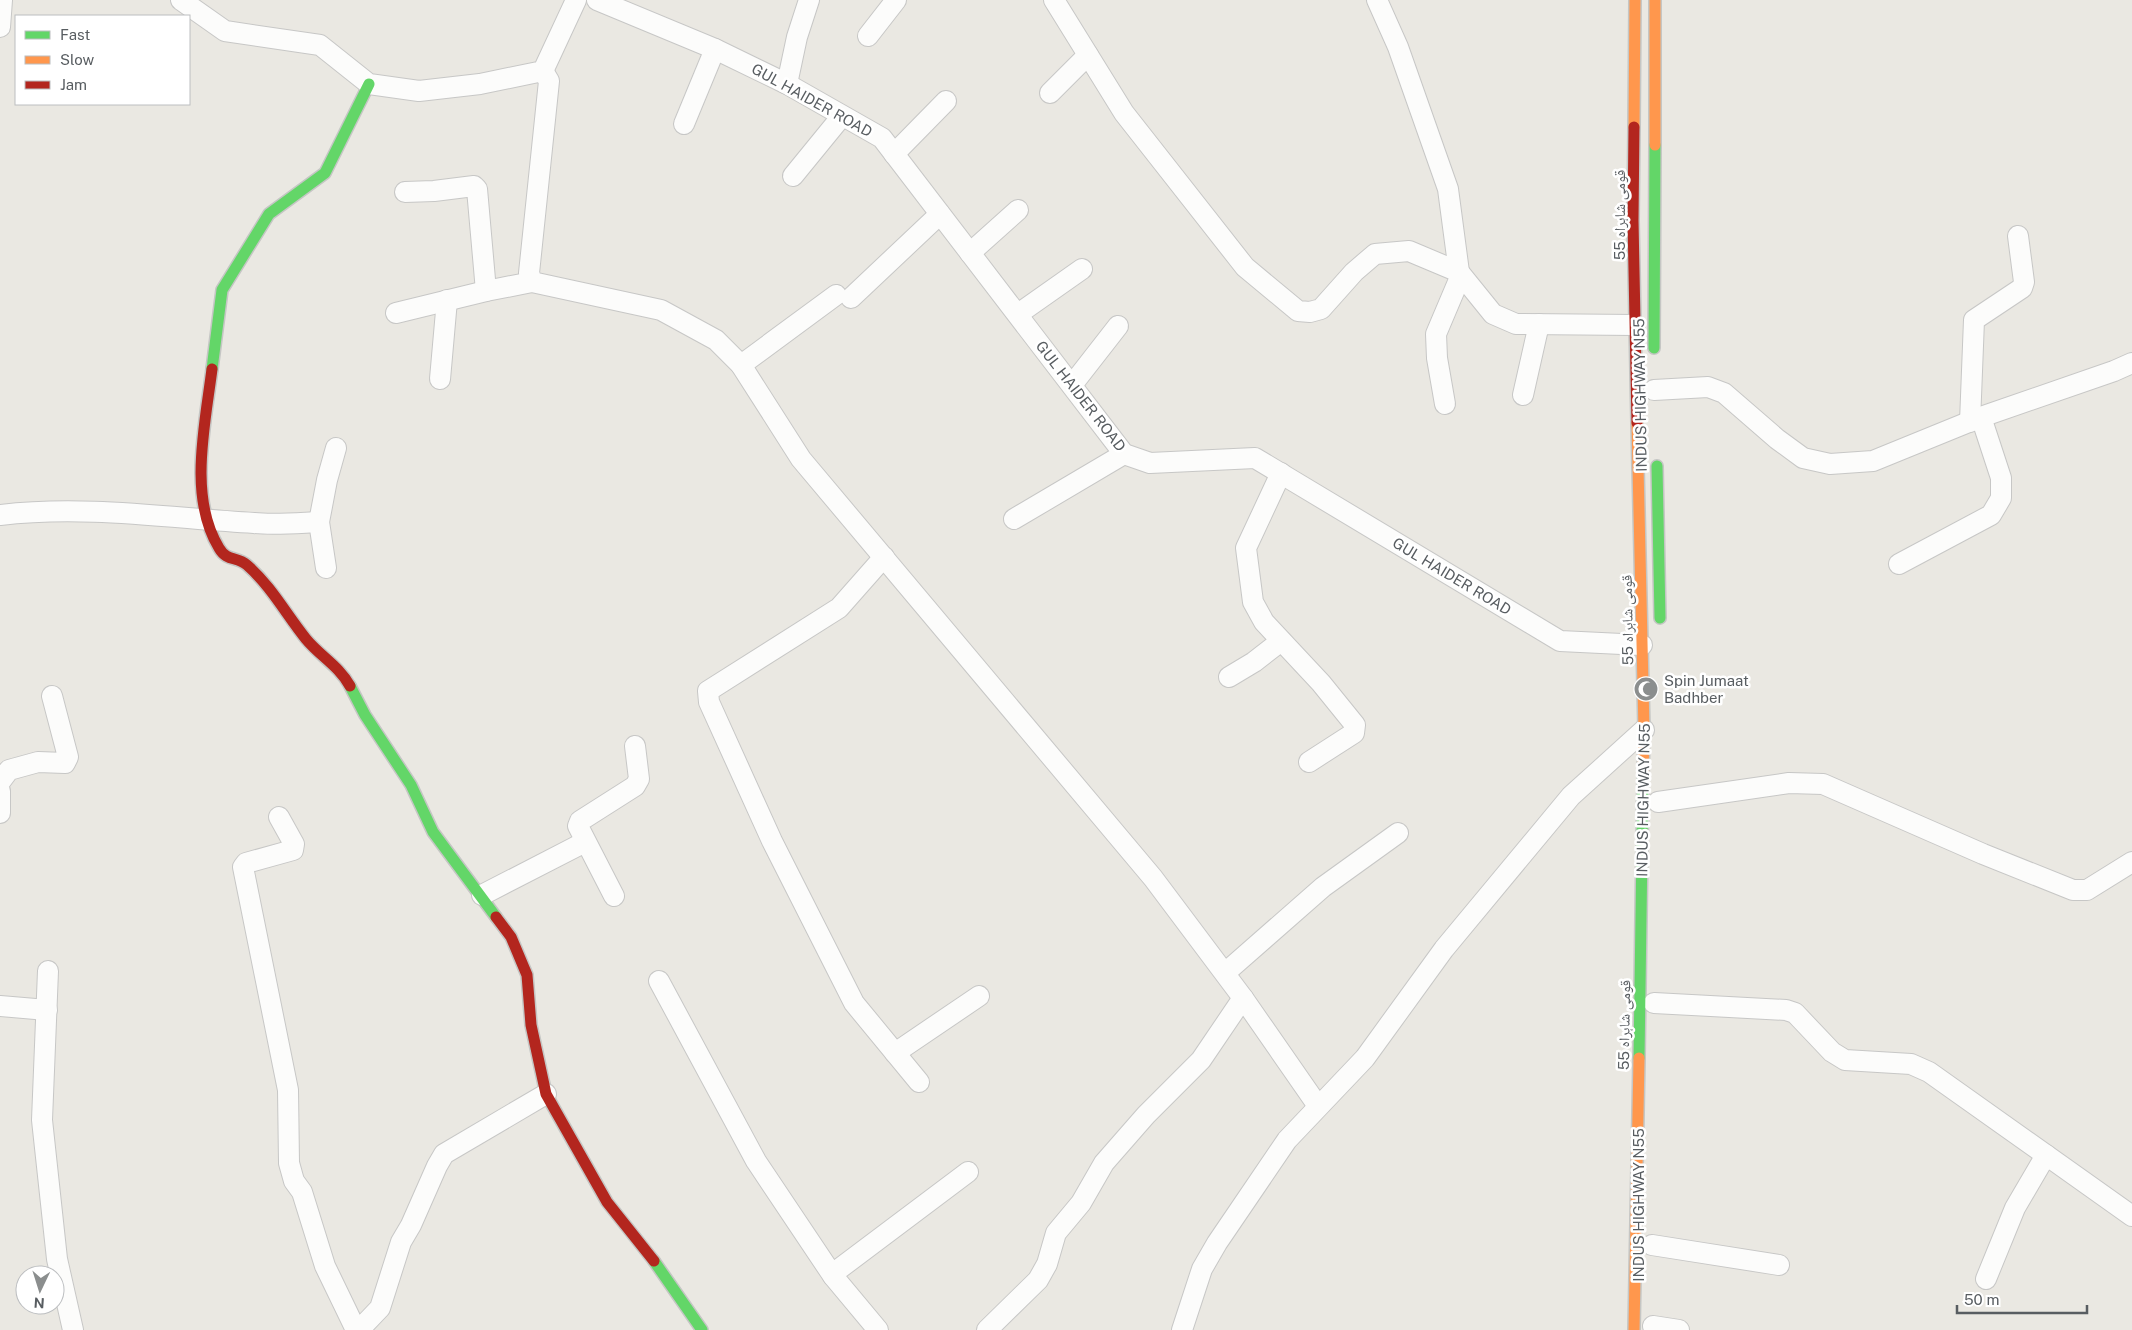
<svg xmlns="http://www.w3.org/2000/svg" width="2132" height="1330" viewBox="0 0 2132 1330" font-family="'Public Sans','Noto Naskh Arabic',sans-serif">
<rect width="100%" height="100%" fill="#eae8e2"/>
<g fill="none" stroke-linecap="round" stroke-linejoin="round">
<defs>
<g id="street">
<polyline points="181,0 225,31 320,45 369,84 419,91 480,84 543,71 576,0"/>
<polyline points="597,0 715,49 787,84 882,138 1124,454 1150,463 1255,458 1560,641 1642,645"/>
<polyline points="1054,0 1124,113 1245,267 1298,311 1310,312 1321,309 1354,272 1375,254 1409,251 1459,272 1493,314 1516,324 1635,325"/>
<polyline points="1377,0 1398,47 1448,189 1459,272"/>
<polyline points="0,27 2,0"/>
<polyline points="868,36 896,0"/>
<polyline points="543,71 549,81 529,273 532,282 661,310 716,340 741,365 801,459 1153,878 1243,998 1318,1106"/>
<polyline points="787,84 797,37 809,0"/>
<polyline points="1050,93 1088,55"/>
<polyline points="684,124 715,49"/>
<polyline points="894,154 946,101"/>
<polyline points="793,176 842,116"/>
<polyline points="405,192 434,191 474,186 477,189 486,291"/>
<polyline points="970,253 1018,210"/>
<polyline points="851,298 940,214"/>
<polyline points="396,313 486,291 532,282"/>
<polyline points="1018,314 1082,269"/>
<polyline points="741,365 836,295"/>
<polyline points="440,379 447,300"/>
<polyline points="1072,385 1118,326"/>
<polyline points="1654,390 1708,387 1724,393 1777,439 1803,458 1830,464 1873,461 1981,417 2114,371 2132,363"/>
<polyline points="1523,395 1539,324"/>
<polyline points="1445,404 1437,358 1436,334 1461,275"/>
<polyline points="1970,422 1974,320 2022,288 2024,282 2018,236"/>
<polyline points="1281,473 1246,548 1253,602 1264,622 1321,683 1355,725 1354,733 1309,762"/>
<path d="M0,515c85,-10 169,3 254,8 21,2 43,0 65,-1"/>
<polyline points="1014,519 1124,454"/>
<polyline points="884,557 839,608 708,691 709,702 772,841 854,1003 919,1082"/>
<polyline points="1899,564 1991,515 2001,498 2001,478 1981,417"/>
<polyline points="326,568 319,522 327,480 336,448"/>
<polyline points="1229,677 1254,662 1281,641"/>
<polyline points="0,782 9,770 38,762 65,763 68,757 52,696"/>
<polyline points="0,791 0,813"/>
<polyline points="1658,802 1789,783 1823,784 1983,854 2073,890 2087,890 2132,862"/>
<polyline points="279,817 294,844 293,850 246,863 243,867 288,1090 289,1163 294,1181 302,1192 325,1266 356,1330"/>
<polyline points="482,895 585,842"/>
<polyline points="614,896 578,826 580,821 635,786 639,779 635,746"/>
<polyline points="48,971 42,1120 57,1259 73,1330"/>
<polyline points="1225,973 1323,887 1398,833"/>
<polyline points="659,981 756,1161 833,1276"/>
<polyline points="1654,1003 1786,1010 1795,1013 1832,1052 1845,1060 1911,1064 1929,1072 2132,1216"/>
<polyline points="0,1006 47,1010"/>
<polyline points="895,1053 979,996"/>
<polyline points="1652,1245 1779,1265"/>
<polyline points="1986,1279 2015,1208 2046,1155"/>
<polyline points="1653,1326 1679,1330"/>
<polyline points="359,1330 380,1308 401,1242 411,1225 437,1166 444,1154 546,1094"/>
<polyline points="878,1330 833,1276 839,1269 968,1172"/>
<polyline points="987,1330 1038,1280 1047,1264 1056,1233 1081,1203 1104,1163 1146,1115 1201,1060 1243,998"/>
<polyline points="1182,1330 1202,1269 1217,1243 1287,1140 1365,1058 1444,949 1571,796 1644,730"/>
</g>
<g id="fast">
<polyline points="1654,348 1655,145"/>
<polyline points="212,369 222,290 269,214 325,173 369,84"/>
<polyline points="1657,466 1660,618"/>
<polyline points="350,686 365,715 411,785 433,832 496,917"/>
<polyline points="1639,1058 1643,776"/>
<polyline points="654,1261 702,1330"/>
</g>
<g id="slow">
<polyline points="1634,127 1635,0"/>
<polyline points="1655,145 1655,0"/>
<polyline points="1637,423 1644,730 1643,776"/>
<polyline points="1634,1330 1639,1058"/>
</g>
<g id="jam">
<polyline points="1634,127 1633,220 1637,423"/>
<path d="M212,369c-7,56 -24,128 7,179 8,14 18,8 28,17 24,21 39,49 59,74 14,17 33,27 44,47"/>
<polyline points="496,917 511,937 527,975 531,1025 546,1094 607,1202 654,1261"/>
</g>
</defs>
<!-- street casing -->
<use href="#street" stroke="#c7c7c6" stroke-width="22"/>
<!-- fast casing -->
<use href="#fast" stroke="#c5c6c4" stroke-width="14"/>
<!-- slow casing -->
<use href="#slow" stroke="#c5c6c4" stroke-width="14"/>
<!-- jam casing -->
<use href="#jam" stroke="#c5c6c4" stroke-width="14"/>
<!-- street -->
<use href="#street" stroke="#fcfcfb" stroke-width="20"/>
<!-- fast -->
<use href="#fast" stroke="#63d668" stroke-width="11"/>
<!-- slow -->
<use href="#slow" stroke="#ff974d" stroke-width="11"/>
<!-- jam -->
<use href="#jam" stroke="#b3261e" stroke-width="11"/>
</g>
<!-- icons -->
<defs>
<symbol id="mosque-disc" viewBox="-11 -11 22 22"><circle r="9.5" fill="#8b8e8e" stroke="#fff"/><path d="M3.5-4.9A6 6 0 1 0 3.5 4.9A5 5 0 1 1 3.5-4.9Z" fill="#fff"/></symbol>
</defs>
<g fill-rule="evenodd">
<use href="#mosque-disc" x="1632" y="675" width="28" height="28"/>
</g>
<g text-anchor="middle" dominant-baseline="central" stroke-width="5" stroke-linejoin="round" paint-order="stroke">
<!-- street labels -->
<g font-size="15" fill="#585d61" stroke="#fff">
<text transform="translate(812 100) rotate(29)">GUL HAIDER ROAD</text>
<text transform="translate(1619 215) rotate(-90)">قومی شاہراہ 55</text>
<text transform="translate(1640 395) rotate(-91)">INDUS HIGHWAY N55</text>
<text transform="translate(1081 396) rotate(52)">GUL HAIDER ROAD</text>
<text transform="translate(1452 576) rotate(31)">GUL HAIDER ROAD</text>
<text transform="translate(1627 620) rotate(-91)">قومی شاہراہ 55</text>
<text transform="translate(1643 800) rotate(-89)">INDUS HIGHWAY N55</text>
<text transform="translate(1624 1025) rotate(-89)">قومی شاہراہ 55</text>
<text transform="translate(1638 1205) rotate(-90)">INDUS HIGHWAY N55</text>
</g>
<!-- poi labels -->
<g font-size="15" fill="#585d61" stroke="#fff" text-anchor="start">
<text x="1664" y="680">Spin Jumaat<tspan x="1664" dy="17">Badhber</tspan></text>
</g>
</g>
<!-- legend -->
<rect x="15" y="15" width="175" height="90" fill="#ffffff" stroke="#bcbec0"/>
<rect x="25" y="31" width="25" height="8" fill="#63d668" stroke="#bcbec0"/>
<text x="60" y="40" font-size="15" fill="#585d61">Fast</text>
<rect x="25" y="56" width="25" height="8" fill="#ff974d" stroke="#bcbec0"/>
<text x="60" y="65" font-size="15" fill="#585d61">Slow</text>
<rect x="25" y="81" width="25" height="8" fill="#b3261e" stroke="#bcbec0"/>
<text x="60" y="90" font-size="15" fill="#585d61">Jam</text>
<!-- north arrow -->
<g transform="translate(40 1290) rotate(184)"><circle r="24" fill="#ffffff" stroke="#bcbec0"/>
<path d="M0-4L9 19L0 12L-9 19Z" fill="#8b8e8e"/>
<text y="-8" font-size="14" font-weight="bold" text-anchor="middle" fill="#585d61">N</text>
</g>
<!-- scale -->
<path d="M1957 1305v8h130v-8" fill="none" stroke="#585d61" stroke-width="2.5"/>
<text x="1964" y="1305" font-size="15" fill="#585d61" stroke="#ffffff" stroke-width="4" paint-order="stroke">50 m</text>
</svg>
